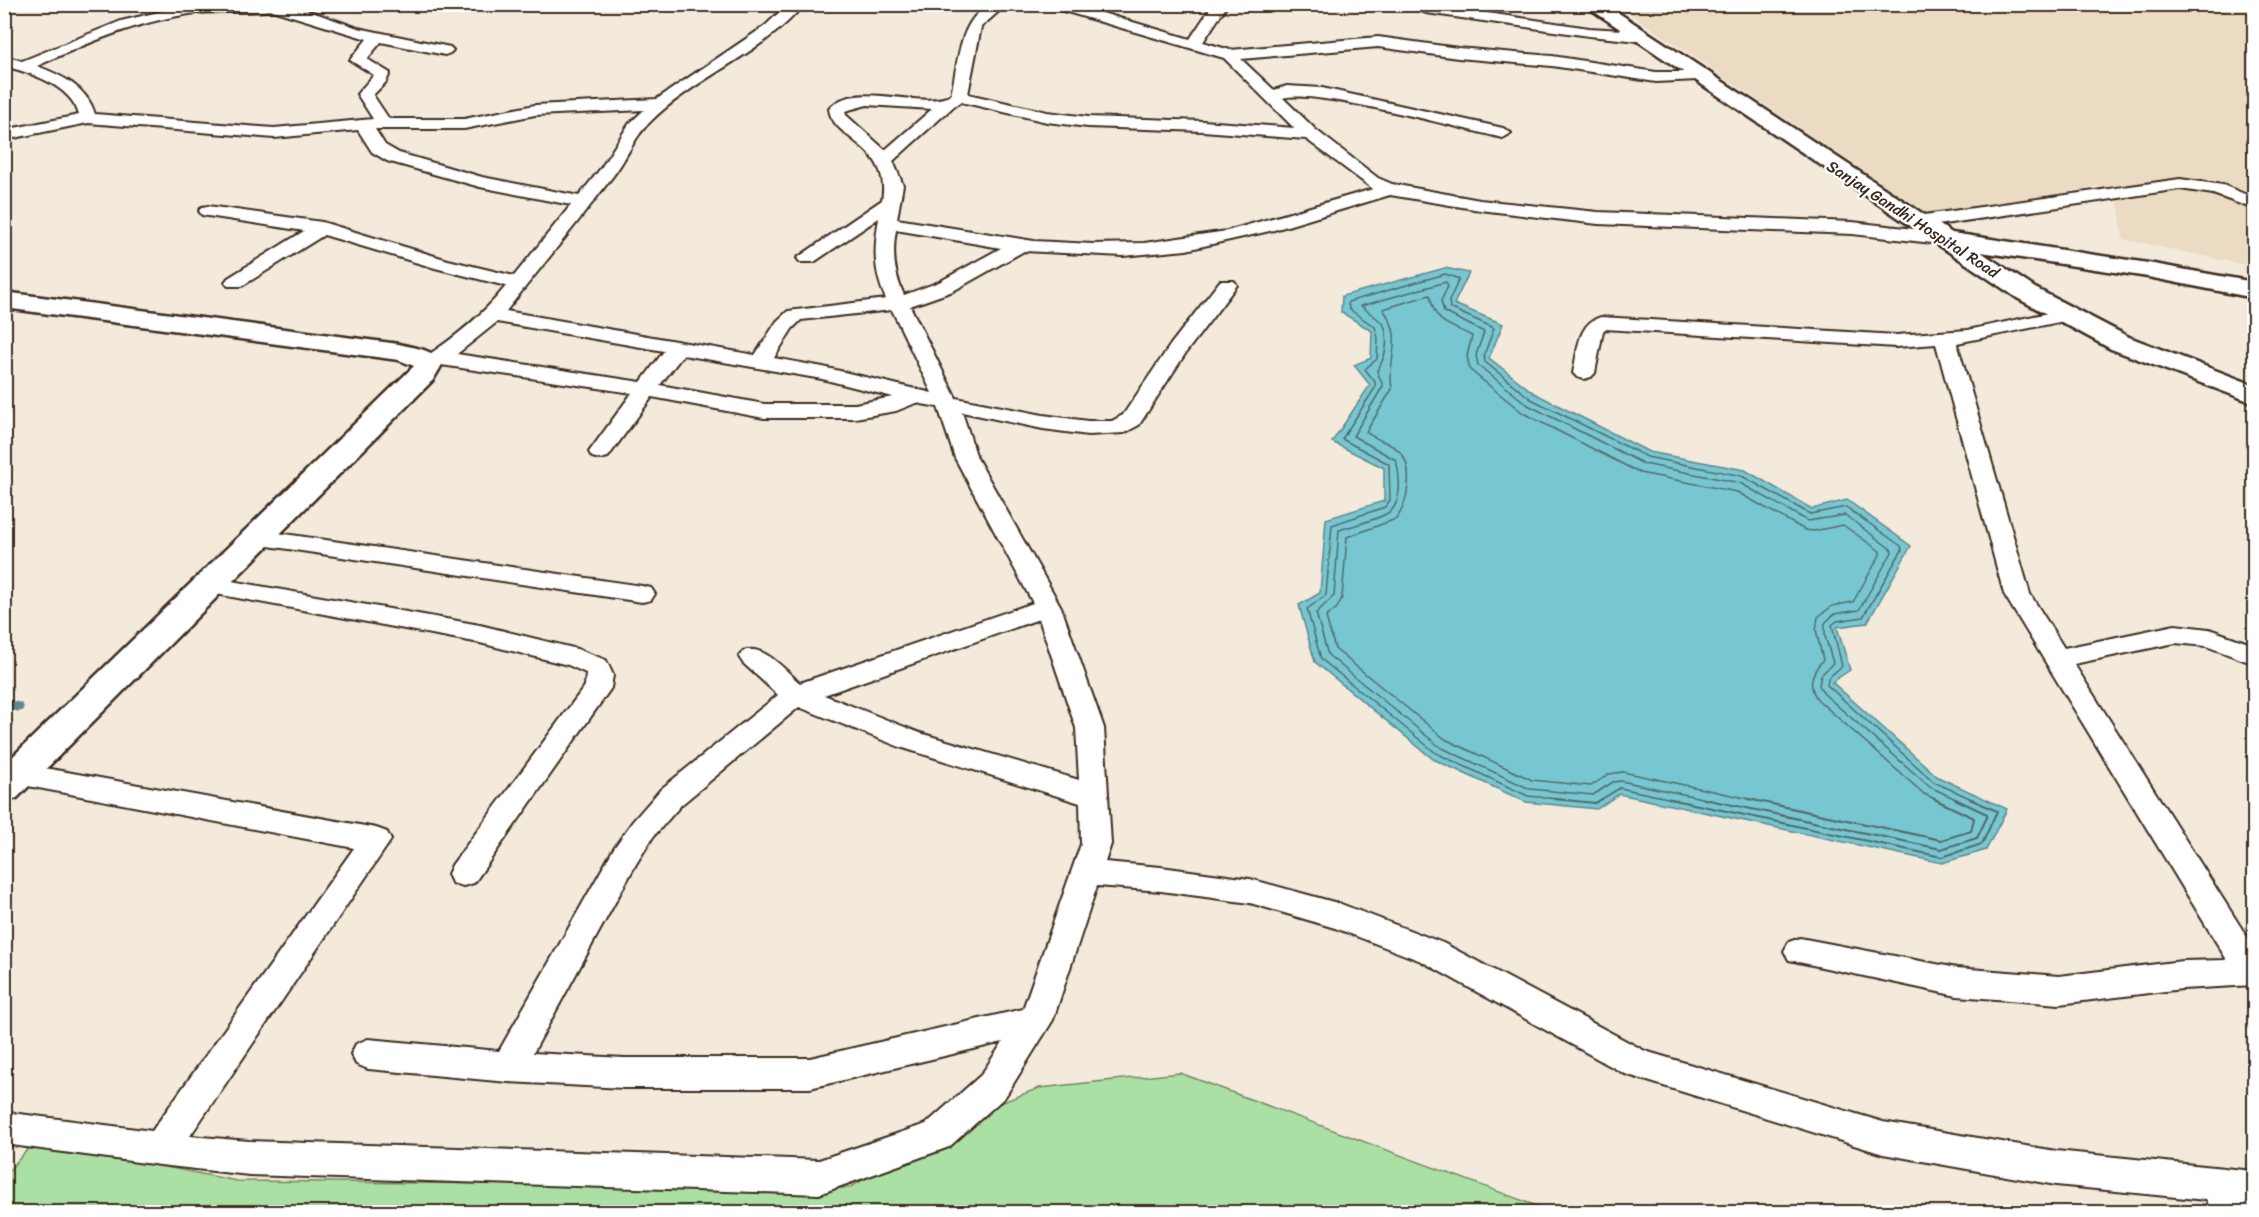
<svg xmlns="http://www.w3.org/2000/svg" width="2259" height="1217" viewBox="0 0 2259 1217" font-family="Sriracha,sans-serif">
<rect width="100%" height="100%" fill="#f3eadc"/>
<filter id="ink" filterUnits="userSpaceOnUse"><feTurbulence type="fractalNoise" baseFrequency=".0167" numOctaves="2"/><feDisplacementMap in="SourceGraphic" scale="12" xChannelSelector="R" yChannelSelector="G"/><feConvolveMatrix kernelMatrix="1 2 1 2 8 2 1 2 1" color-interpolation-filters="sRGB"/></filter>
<g filter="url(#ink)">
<!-- built -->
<polygon fill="#ebdbc3" points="1617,5 2254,5 2254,267 2123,239 2118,200 2098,186 1932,217"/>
<!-- green -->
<polygon fill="#aae0a3" stroke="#728560" stroke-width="1.5" points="1180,1073 1553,1212 5,1212 5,1175 35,1141 237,1181 849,1188 980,1111 1039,1088"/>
<!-- water -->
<polygon fill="#77c7d3" stroke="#5f888b" stroke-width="1.5" points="1445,268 1469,273 1454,304 1503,324 1489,358 1534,393 1649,452 1745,470 1812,509 1847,500 1911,546 1867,623 1837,627 1850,670 1832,682 1938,777 2007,809 1986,850 1942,863 1619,794 1597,809 1526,802 1433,759 1315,662 1299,605 1320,593 1326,519 1384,501 1384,468 1332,442 1370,385 1354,365 1371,358 1372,331 1341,312 1342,296"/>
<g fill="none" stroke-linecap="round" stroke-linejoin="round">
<!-- shore-far1 -->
<g stroke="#536966" stroke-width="1.5">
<polyline points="1568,800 1528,796 1436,753 1321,659 1307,609 1326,595 1332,525 1385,507 1390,500 1389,464 1342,439 1375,388 1375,382 1365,369 1377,359 1378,338 1375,327 1349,309 1348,302 1445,274 1459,279 1449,301 1450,308 1494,328 1484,355 1485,362 1531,399 1647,457 1742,476 1810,514 1846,507 1901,546 1902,550 1863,617 1837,621 1832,625 1842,666 1828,678 1827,685 1934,782 1974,800"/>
<polyline points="1600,800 1620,788 1677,800"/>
<path d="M1711,800l-90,-19 -8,1 -20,13 -63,-6 -90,-42 -112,-92 -12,-42 18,-17 5,-66c15,-5 35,-9 49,-17 15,-9 12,-39 8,-53l-43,-24 30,-50 -6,-15c9,-14 13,-33 6,-48l-22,-17 85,-24 2,4 -7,15 3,11 40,20 -8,23 2,10 50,40 116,59 96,19 68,38 37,-6 46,34 1,3 -33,58 -25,4 -9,9v13l8,27 -12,12 -2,10 5,9 106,93 28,13"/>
<path d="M1755,800l-132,-28 -14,2 -18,12 -59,-6 -87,-41 -110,-90 -9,-32 11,-9 5,-10 5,-61 49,-18c12,-15 19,-53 3,-68 -9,-9 -23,-11 -33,-19l26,-43c-6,-32 14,-49 -9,-80l47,-14c5,30 17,28 42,41l-5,20 3,14 53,43 117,60 97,19 68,38 9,1 29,-6 37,26v4l-27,47 -21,4 -14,11 -2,13 7,30c-12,13 -16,25 -5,40l106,94 13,6"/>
</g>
<!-- shore -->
<g stroke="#536966" stroke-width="2">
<polyline points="1554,799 1595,803 1602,799"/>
<polyline points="1670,799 1942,857 1982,844 1997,811 1970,799"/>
<polyline points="1704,799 1941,849 1977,838 1987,817 1987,814 1955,799"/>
<polyline points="1748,799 1941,840 1971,831 1974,818 1934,799"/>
</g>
<!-- stream -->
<polyline stroke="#5f888b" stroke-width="9" points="4,704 19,707"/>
<defs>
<g id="street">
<polygon points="4,4 17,4 4,11"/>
<path d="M192,4h97l69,24 92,19 3,3 -3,3 -5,2 -64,-13 -14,17 23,14 -4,9 -13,13 16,24h75l71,-14 122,-6 108,-73 23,-22h16c-38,48 -108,73 -152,116 -17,15 -25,38 -39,56 -34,45 -71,90 -107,135l249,44 22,-34 11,-10 98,-12c-13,-28 -12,-52 -7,-81l-65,44h-14l-3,-4 85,-58c10,-55 -49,-59 -53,-91 24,-31 93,2 122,-14 7,-29 7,-74 37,-89 5,-3 13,-2 19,-2l-26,23 -13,67 79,18 41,5 115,4 91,7 -70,-70 -174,-51 -2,-3h24l118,35 23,-35h15l-25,38 27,8 148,-13 80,11 94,8 104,16h47l2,3 -8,5 -41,2 -104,-16 -94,-8 -80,-11 -137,12 33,31 13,-4 35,2 181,40 8,5 -8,5c-39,-9 -192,-50 -220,-40l33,32 62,48 14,6 88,16 118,12 254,10 89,10 7,2 2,4 -2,4 -7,2 -89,-10 -254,-10 -118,-14 -90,-15 -116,35 -88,20 -63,6 -99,-5 -71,40 -43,15 46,92 87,17 45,6h24l11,-6 48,-71 49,-63h14l3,4 -50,66 -48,74 -15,8 -36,2 -45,-6 -81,-17 15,46 84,149 43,121 7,116 -6,18 56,5 89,12 91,25 102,39 202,108 238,71 173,29 198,20v34l-6,-1 3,8h-38l-7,-12 -150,-15 -173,-31 -258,-80 -204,-113 -86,-33 -85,-25 -89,-12 -64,-5 -44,134 -48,77 -56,50 -130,47 -570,-19 -89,-10 -156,-21v-32l148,19 202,-283 -347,-66 -3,-11 3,-5 10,-3 359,65 11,4 4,8 -201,296 59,5 570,19 107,-36 55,-49 22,-33 -193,46h-186l-116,-6 -140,-13 -12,-5 -5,-10 5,-10 12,-5 131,12 115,-203 19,-27 28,-32 117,-94 -35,-32 -4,-6 4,-6c22,-7 41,19 57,32l233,-80 -78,-145 -17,-51 -22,-4 -20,8 -41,7h-91l-112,-21 -44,60 -8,2 -8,-2 -3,-5 43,-59 -191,-28 -12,4 -7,-2 -4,-4 4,-4c33,-21 60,-43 84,-73l-71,-18 -111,-33 -82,51h-14l-3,-4 3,-4 76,-47 -96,-15 -6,-1 -3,-4 3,-4 6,-1 114,16 126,38 66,16 57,-71 -91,-18 -93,-26 -15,-9 -14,-22 -84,8 -186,-15 -84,17v-10l75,-15c-8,-30 -48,-42 -75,-49v-10l18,5 99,-40zM272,10l95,29 -17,21 24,15 -17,19 16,25 -99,9 -179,-14c-8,-27 -34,-39 -58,-48 48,-22 99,-44 152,-52 28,-4 56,0 83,-4zM961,102l86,20 41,5 115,4 103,8 67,50 -146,42 -83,12 -51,1 -59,-3 -137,-22 6,-34 -10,-24 61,-55zM867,105l65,4 -47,41 -39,-35 -1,-4zM644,110l-15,14 -28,44 -22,28 -97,-19 -83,-24 -14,-8 -10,-16h89l71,-14zM896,230l105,18 -62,34 -35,13c-10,-21 -12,-42 -8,-65zM892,310l40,83 -109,-26 -49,-9 18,-29 9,-9zM497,322l167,29 -23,31 -184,-28zM683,355l139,24 71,18 -38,7h-91l-104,-19zM1039,619l37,109 3,52 -159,-47 -96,-38zM799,707l101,40 180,56 1,41 -58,165 -213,49h-186l-91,-5 103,-189 17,-27 28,-32z"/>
<polygon points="1404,4 1427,4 1589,28 1639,31 1647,36 1639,41 1589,36 1426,13"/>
<polygon points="2180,179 2223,185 2254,198 2254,209 2213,194 2180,189 1917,228 1910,226 1908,222 1910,218 1917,216"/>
<path d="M2067,309l7,2 3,4 -3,4 -117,24 73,251 34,54 111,-23 34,4 45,16v19l-48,-18 -31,-3 -101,21 180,284v37l-72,4 -123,15 -102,-8 -168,-36 -5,-9 5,-9 11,-4 157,30 102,8 123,-15 45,-1 -223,-366 -68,-250 -40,3 -291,-18 -2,2 -8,42 -4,4 -7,2 -7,-2 -4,-4c5,-21 4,-50 28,-56l295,18 72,-5z"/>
<polygon points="257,530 642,586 651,588 655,594 651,600 642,602 248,543 245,538 248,533"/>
<polygon points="209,577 480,625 577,649 606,660 613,675 611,688 474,883 463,886 452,883 448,874 452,865 585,686 586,673 568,665 480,643 200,591 196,585 200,579"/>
</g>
<path id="secondary" d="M4,292l395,52c15,4 34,5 44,19l-10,17 -416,418 -13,4v-37l410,-399 -15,-6 -395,-52z"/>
<polygon id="primary" points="1583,4 1605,4 1952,233 2148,263 2254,282 2254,298 2148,277 1981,252 2035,288 2129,337 2254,385 2254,403 2111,349 2017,298"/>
</defs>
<!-- street casing -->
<use href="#street" stroke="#3b2a1e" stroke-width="4"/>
<!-- secondary casing -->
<use href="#secondary" stroke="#3b2a1e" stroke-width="5"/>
<!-- primary casing -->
<use href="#primary" stroke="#3b2a1e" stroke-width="5"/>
<!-- street -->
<use href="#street" fill="#fff" fill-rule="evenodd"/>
<!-- secondary -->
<use href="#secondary" fill="#fff" fill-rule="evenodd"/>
<!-- primary -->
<use href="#primary" fill="#fff" fill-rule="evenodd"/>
</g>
</g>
<g text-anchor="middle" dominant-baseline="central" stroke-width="4.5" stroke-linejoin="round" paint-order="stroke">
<!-- far-street labels -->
<g font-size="16" fill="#3b2a1e" stroke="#fff">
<text transform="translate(1913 219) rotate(33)">Sanjay Gandhi Hospital Road</text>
</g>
</g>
<!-- margin -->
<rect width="2259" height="1217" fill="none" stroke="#fff" stroke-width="24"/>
<rect x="12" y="12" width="2235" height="1193" fill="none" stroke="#3b2a1e" stroke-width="2" filter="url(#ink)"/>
</svg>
